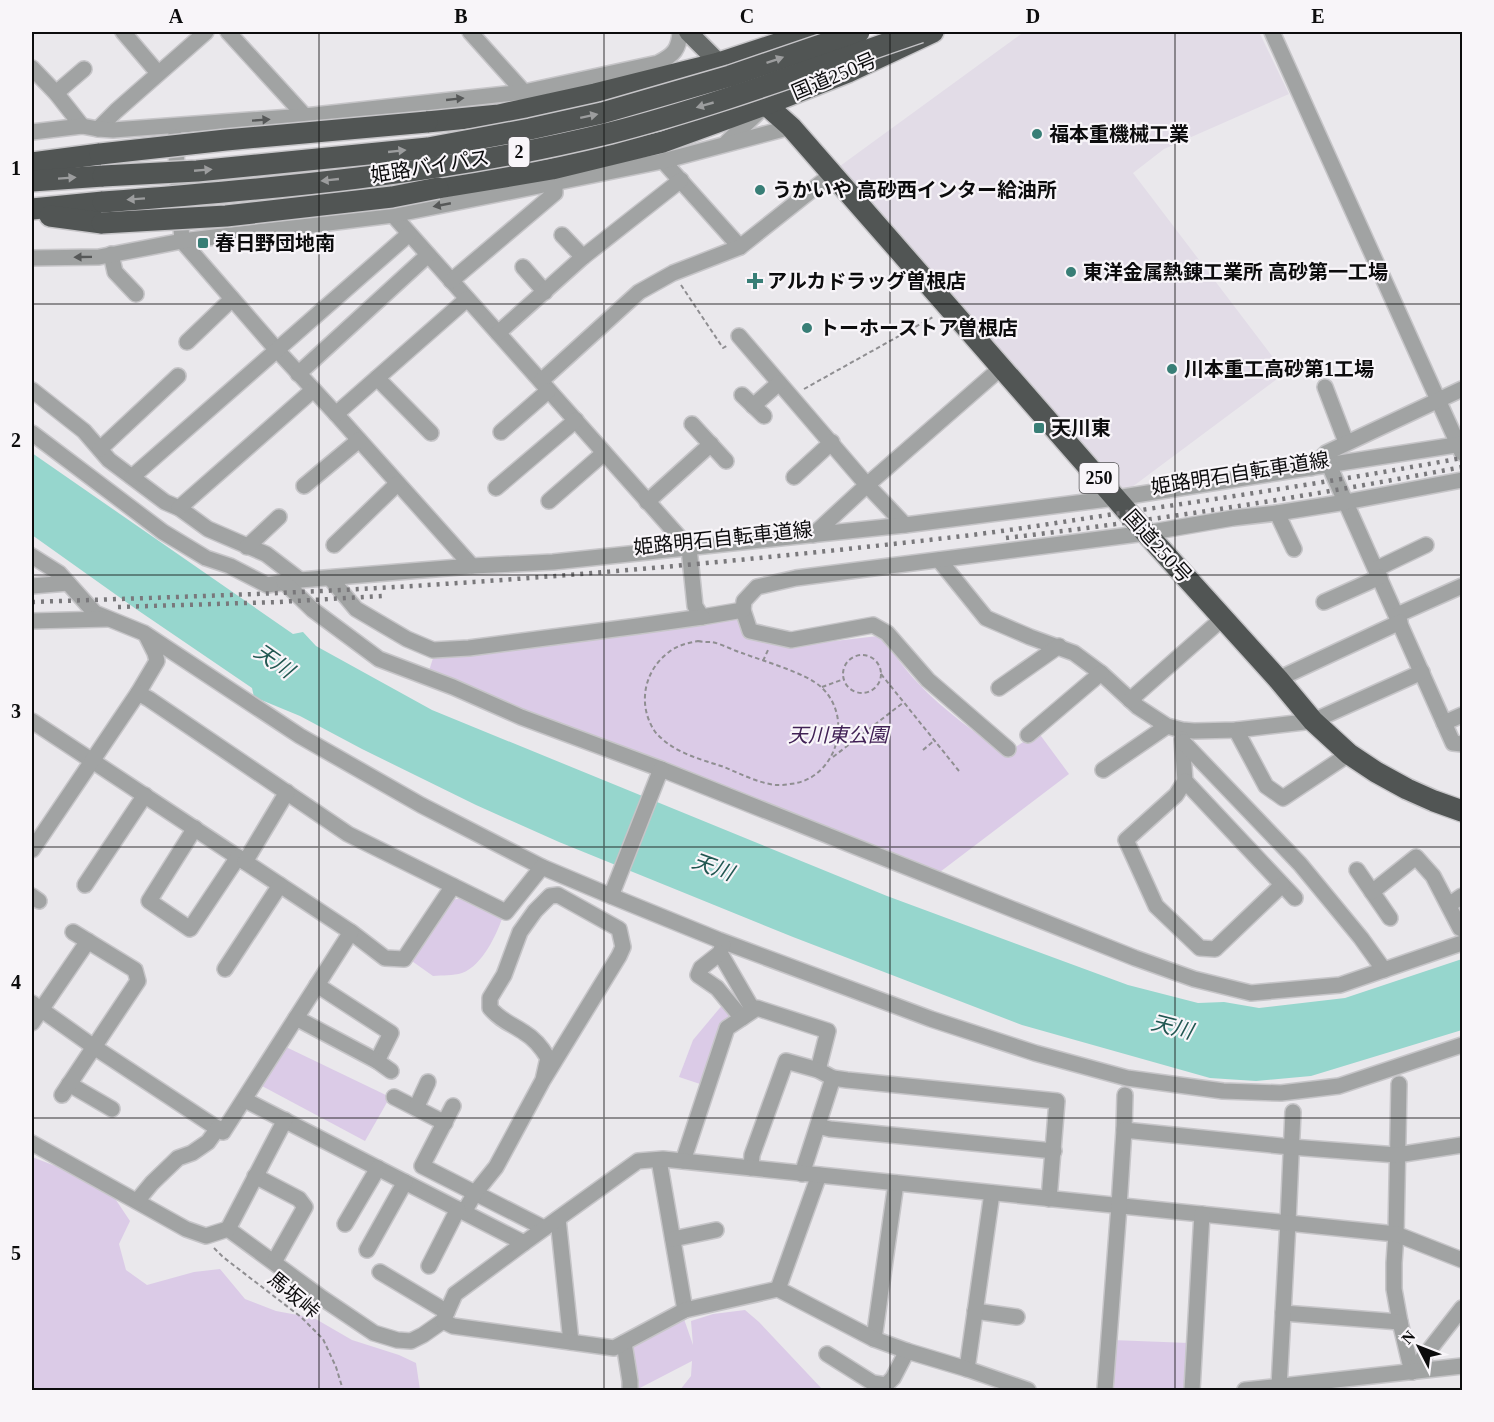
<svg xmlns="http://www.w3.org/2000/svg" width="1494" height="1422" viewBox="0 0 1494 1422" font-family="'Times New Roman','Noto Sans JP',serif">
<rect width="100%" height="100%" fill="#eae8ec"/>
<!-- built -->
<polygon fill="#e2dce7" points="1024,32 1259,32 1289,94 1164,149 1133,173 1285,373 1124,493 840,166"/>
<!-- green -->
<g fill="#dbcbe7">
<path d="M738,618l7,15 47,13 86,-10c15,14 25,32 40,47 25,27 57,49 87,71l33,-22 31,42 -133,101 -508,-201 6,-19z"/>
<path d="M463,898l40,18c-6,18 -21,50 -41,57 -9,3 -20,2 -29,3l-24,-17 41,-59z"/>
<polygon points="724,1003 737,1016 703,1085 679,1077 693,1040"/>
<polygon points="286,1047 390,1097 365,1141 262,1086"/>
<polygon points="32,1157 79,1175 114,1197 130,1221 119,1244 126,1270 147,1285 194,1272 220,1269 245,1299 276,1311 314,1318 352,1340 399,1355 416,1363 420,1390 32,1390"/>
<polygon points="745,1310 759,1322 823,1390 680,1390 691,1376 692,1361 636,1390 632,1349 638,1342 684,1319 693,1345 691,1321 713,1314"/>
<polygon points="1112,1340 1189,1343 1186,1387 1182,1390 1110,1390"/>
</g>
<!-- water -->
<polygon fill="#96d6cd" points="32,453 293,634 303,632 316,646 432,710 887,896 1128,985 1198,1003 1224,1002 1259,1008 1345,998 1462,959 1462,1030 1311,1076 1256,1081 1210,1078 1022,1025 793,937 559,842 476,805 362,749 300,716 254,697 252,688 136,609 32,535"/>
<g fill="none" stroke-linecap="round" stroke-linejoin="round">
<defs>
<g id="minor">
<polyline points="123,32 158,73"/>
<polyline points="228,32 305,116"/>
<polyline points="470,32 524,92"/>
<polyline points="1272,32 1462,453"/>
<polyline points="32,68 56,93 82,126"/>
<polyline points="56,93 84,69"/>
<polyline points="98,129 116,111 206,32"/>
<path d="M32,132l50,-6 16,3 15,1 192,-14 219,-24 134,-29c16,-8 21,-14 22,-31"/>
<polyline points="175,137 182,241 276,349 336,414 472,566"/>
<polyline points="727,142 764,107"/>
<polyline points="663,161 740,247"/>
<polyline points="393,215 689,548 695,606 702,617 743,610 750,631 791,640 873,625 887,633 928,680 1008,749"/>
<polyline points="562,235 583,257"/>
<polyline points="111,254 115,272 136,294"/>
<polyline points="32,258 99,257 182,241 393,215 663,161 791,127"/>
<polyline points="523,267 545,292"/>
<polyline points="451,281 555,193 555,182 546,185"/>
<polyline points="498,333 583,257 681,180"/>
<polyline points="739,336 867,485 905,525"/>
<polyline points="187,342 232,299"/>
<polyline points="298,374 428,255"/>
<polyline points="377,378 431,433"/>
<polyline points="541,381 639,292 673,273 740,247 832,174"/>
<polyline points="1325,387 1346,442"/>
<polyline points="32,390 84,431 109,460 165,502 179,508 208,529 266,554 300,580"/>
<polyline points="742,395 764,416"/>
<polyline points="753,406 779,383"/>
<polyline points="336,414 467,299"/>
<polyline points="692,424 726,461"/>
<polyline points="501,432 548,391"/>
<polyline points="32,433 163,532 206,558 230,566 267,585 300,580 472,566 553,562 905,525 1116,498 1462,444"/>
<polyline points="100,449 178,376"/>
<polyline points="1329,465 1453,743 1462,744"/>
<polyline points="1311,468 1326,453 1462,389"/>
<polyline points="132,477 409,234"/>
<polyline points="794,477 832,442"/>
<polyline points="304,486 359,440"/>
<polyline points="496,488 576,420"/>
<polyline points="549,501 604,453"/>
<polyline points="647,502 711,444"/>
<polyline points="179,508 313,390"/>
<polyline points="1277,513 1294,549"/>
<polyline points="813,535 867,485 1002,367"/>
<polyline points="334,545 397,484"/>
<polyline points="247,547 279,517"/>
<polyline points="32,556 59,573 95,613 144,633 300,736 421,805 542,867 611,896 719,940 931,1019 1035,1053 1127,1078 1223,1091 1281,1093 1339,1086 1462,1045"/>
<polyline points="939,560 986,618 1030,637 1074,653 1101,673 1138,707 1167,726 1182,730 1194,731 1236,730 1313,721 1422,672"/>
<polyline points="1376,569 1426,545"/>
<polyline points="330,578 356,609 407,639 433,650 469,648 638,626 702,617"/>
<polyline points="284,582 313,610 379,659 453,687 521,717 661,769 1135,958 1194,979 1251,993 1340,985 1462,943"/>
<polyline points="32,586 68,583"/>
<polyline points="1324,602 1380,577"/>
<polyline points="743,610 744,601 757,587 796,578 1146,533 1233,518 1277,513 1346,502 1462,480"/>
<polyline points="1397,615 1462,586"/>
<polyline points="32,621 107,619"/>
<polyline points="1278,679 1400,622"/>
<polyline points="999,688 1059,646"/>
<polyline points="138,693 157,661 155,653 146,635"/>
<polyline points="1130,700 1223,618"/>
<polyline points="32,721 351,932 385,958 404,959 453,886"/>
<polyline points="1444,723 1462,715"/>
<polyline points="1236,730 1266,786 1283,798 1349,754"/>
<polyline points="1028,735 1101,673"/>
<polyline points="1182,739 1185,781 1295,898"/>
<polyline points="1183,742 1300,864 1361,938 1384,970"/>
<polyline points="1103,770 1167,726"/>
<polyline points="1185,781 1176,795 1126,840 1156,906 1200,948 1215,949 1282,885"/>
<polyline points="195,828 149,901 190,929 238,857"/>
<polyline points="32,850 138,693 149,699 348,834 506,912 542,867"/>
<polyline points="245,862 287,792"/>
<polyline points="1357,870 1390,918"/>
<polyline points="85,885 145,795"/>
<polyline points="1372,892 1416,857 1433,876 1460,928 1462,929"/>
<polyline points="32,896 39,901"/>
<polyline points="611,896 661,769"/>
<polyline points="1449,905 1462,896"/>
<polyline points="723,944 720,953 753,1010"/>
<polyline points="720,953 701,968 698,975 717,988 742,1018"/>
<polyline points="225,969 280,885"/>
<polyline points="32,1003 94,1047 223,1132 351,932"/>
<polyline points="296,1018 377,1061 391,1033 317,985"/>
<polyline points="32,1023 88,941"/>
<polyline points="377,1061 391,1071"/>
<polyline points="69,1084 112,1109"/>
<polyline points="1399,1084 1396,1234 1394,1263 1394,1289 1400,1322 1412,1372"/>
<polyline points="62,1095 138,981 135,970 73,932"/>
<polyline points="394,1097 445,1123"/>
<polyline points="245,1100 524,1243"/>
<polyline points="453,1106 422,1166 544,1228"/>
<polyline points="416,1108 428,1082"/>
<polyline points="818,1126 830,1129 1054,1151"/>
<polyline points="1124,1130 1125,1095"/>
<polyline points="32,1143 186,1229 206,1236 228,1229 322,1298 374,1333 397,1340 411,1341 423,1335 443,1321"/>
<polyline points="659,1160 685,1310"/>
<polyline points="683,1161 727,1028 757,1008 828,1031 818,1070"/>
<polyline points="751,1168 752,1155 786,1061 818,1070 833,1078 847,1080 1057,1101 1049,1199"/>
<polyline points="802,1174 833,1078"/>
<polyline points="255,1176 299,1199 305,1207 274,1262"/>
<polyline points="137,1201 152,1183 178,1158 192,1153 208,1142 218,1128"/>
<path d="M464,1212l11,-19 21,-26 47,-87 5,-22c-6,-10 -13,-19 -23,-25 -13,-9 -24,-12 -35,-25v-10l14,-23 16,-43 15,-21 15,-15 8,-1 61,34 4,18 -4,9 -76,124"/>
<polyline points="558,1219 571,1342"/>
<polyline points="345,1224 378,1168"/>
<polyline points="228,1229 285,1120"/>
<polyline points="673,1239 716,1230"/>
<polyline points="367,1250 405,1182"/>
<polyline points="429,1266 458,1209"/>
<polyline points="380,1272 447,1312"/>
<polyline points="778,1289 819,1175"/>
<polyline points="975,1311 1017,1317"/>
<polyline points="1283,1313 1400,1322"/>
<polyline points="874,1339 896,1183"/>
<polyline points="624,1343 630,1381 630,1390"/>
<polyline points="827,1354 873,1383 886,1385 893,1378 907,1351"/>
<polyline points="967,1369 992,1193"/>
<polyline points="1412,1372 1462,1308"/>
<polyline points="1279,1387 1288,1222 1293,1112"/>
<polyline points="1028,1390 967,1369 907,1351 874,1339 778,1289 685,1310 614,1348 453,1326 443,1321 455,1294 524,1243 638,1161 663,1159 1396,1234 1462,1260"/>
<polyline points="1105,1390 1119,1206 1124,1130 1291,1147 1397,1155 1462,1145"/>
<polyline points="1192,1390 1202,1214"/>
<polyline points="1245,1390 1462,1366"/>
</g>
<polyline id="major" points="688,32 719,63"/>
<g id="highway">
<polyline points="719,63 791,127 1146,533 1278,679 1313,721 1349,754 1376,772 1407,789 1434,801 1462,811"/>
<polyline points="427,122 499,115 595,94 719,63 813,32"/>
<polyline points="32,163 100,154"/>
<polyline points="32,181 103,176"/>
<polyline points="438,188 552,169 663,142 767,104 848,72 933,32"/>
<polyline points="32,209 103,202"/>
<polyline points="50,216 102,223"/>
</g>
</defs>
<!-- minor casing -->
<use href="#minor" stroke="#c6c5c8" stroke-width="18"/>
<!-- major casing -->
<use href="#major" stroke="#c6c5c8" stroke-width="21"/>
<!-- highway casing -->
<use href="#highway" stroke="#c6c5c8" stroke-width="24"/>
<!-- path -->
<g stroke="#8f8e91" stroke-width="2" stroke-dasharray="4.5 3" stroke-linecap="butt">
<polyline points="681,285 723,348 728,345"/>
<polyline points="804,389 933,317"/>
<path d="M698,641c5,1 10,1 14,1 10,2 20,8 30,11 21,8 64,20 79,34 34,31 15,93 -31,97 -5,1 -10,1 -14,1 -18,-2 -35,-11 -52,-18 -18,-6 -38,-11 -54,-22 -5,-3 -10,-8 -14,-12 -19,-26 -13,-62 13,-81 9,-7 19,-9 29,-11z"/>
<circle cx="862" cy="674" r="19"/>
<polyline points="763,661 768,650"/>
<polyline points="881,674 959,771"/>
<polyline points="822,687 844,679"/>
<polyline points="923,750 935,740"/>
<polyline points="833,757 904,702"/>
<polyline points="214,1248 223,1257 301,1317 323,1339 336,1367 343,1390"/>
</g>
<!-- minor -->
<use href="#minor" stroke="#a1a3a3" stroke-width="15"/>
<!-- major -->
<use href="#major" stroke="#666a69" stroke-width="18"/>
<!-- highway -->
<use href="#highway" stroke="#515554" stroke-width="21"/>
<!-- rail -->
<g stroke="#79787b" stroke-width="4.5" stroke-dasharray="3 6" stroke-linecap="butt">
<path d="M1006,538c153,-18 305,-42 456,-71"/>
<path d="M32,602c142,-5 284,-9 426,-19 166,-11 332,-27 497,-46 60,-7 119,-17 179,-26 110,-16 219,-33 328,-53"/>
<polyline points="118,607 278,602 382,596"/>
</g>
<defs>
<g id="highway-bridge">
<polyline points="100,154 226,140 427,122"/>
<polyline points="103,176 197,171 428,148 530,129 602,113 730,76 859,32"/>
<path d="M103,202c170,-13 341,-28 507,-69 105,-27 207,-66 310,-101"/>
<polyline points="102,223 226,216 392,197 438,188"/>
</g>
</defs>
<!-- highway-bridge casing -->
<use href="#highway-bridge" stroke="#c6c5c8" stroke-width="24" stroke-linecap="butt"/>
<!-- highway-bridge -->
<use href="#highway-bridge" stroke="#515554" stroke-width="21"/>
</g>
<!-- one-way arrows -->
<defs><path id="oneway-solid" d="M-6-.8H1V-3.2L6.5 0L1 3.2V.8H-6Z" transform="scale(1.5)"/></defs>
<g fill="#9c9d9e">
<use href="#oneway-solid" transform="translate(775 60) rotate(-19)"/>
<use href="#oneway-solid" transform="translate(705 105) rotate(164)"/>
<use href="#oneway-solid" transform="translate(589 116) rotate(-12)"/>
<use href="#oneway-solid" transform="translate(397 151) rotate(-6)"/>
<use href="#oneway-solid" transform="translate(203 170) rotate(-5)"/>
<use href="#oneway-solid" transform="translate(67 178) rotate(-4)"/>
<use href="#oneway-solid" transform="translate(330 180) rotate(174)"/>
<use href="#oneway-solid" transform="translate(136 199) rotate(176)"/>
</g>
<g fill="#565858">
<use href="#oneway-solid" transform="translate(455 99) rotate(-6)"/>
<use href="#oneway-solid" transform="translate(261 120) rotate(-4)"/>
<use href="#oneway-solid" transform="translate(442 205) rotate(169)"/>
<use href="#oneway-solid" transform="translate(83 257) rotate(179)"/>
</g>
<!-- grid -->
<path fill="none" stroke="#0c0c0d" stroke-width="1.5" stroke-opacity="0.55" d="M319,32v1358M604,32v1358M890,32v1358M1175,32v1358M32,304h1430M32,575h1430M32,847h1430M32,1118h1430"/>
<!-- markers -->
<g fill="#387e76" stroke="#f8f5f9" stroke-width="2">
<circle cx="1037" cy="134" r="6"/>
<circle cx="760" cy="190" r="6"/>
<rect x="197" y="237" width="12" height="12" rx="3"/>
<circle cx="1071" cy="272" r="6"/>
<path d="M752 272h6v6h6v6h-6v6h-6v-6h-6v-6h6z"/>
<circle cx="807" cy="328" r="6"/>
<circle cx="1172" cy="369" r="6"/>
<rect x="1033" y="422" width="12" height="12" rx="3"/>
</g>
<g text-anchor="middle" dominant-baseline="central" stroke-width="4.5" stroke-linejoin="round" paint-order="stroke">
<!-- shield labels -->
<g fill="#f8f5f9" stroke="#535254" stroke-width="1.5">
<rect x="508.5" y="137" width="21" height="30" rx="4.5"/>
<rect x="1079.5" y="463" width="39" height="30" rx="4.5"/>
</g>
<g font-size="18" font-weight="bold" fill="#0c0c0d">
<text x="519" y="152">2</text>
<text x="1099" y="478">250</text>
</g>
<!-- street labels -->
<g font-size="20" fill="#0c0c0d" stroke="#f8f5f9">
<text transform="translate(834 76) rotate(-23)">国道250号</text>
<text transform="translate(430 166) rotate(-9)">姫路バイパス</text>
<text transform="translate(1240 473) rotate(-9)">姫路明石自転車道線</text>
<text transform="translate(723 538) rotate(-6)">姫路明石自転車道線</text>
<text transform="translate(1158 546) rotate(48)">国道250号</text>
<text transform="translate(294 1295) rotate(40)">馬坂峠</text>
</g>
<!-- poi labels -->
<g font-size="20" font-weight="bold" fill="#0c0c0d" stroke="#f8f5f9" text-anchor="start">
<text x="1049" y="134">福本重機械工業</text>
<text x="772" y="190">うかいや 高砂西インター給油所</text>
<text x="215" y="243">春日野団地南</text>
<text x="1083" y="272">東洋金属熱錬工業所 高砂第一工場</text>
<text x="767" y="281">アルカドラッグ曽根店</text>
<text x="819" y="328">トーホーストア曽根店</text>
<text x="1184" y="369">川本重工高砂第1工場</text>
<text x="1051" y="428">天川東</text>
</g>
<!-- park labels -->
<g font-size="20" font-style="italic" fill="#402155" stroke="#f8f5f9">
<text x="838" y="735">天川東公園</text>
</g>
<!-- water labels -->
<g font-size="21" font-style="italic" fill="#215751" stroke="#f8f5f9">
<text transform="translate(274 661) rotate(35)">天川</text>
<text transform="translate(713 867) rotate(20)">天川</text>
<text transform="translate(1172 1027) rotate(14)">天川</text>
</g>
</g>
<!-- border -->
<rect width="1494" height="1422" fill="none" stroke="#f8f5f9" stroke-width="66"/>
<!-- north arrow -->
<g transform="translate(1419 1347) rotate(312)" stroke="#f8f5f9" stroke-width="4.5" paint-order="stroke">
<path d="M0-4.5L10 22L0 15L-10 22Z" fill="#0c0c0d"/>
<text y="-9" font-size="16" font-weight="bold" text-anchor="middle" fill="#0c0c0d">N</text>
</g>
<rect x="33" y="33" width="1428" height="1356" fill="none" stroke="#0c0c0d" stroke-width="2"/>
<g font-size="20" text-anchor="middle" font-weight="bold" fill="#0c0c0d">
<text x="176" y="23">A</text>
<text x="461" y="23">B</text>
<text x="747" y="23">C</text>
<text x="1033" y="23">D</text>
<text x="1318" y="23">E</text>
<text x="16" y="175">1</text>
<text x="16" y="447">2</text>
<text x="16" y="718">3</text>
<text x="16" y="989">4</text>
<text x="16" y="1260">5</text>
</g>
</svg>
